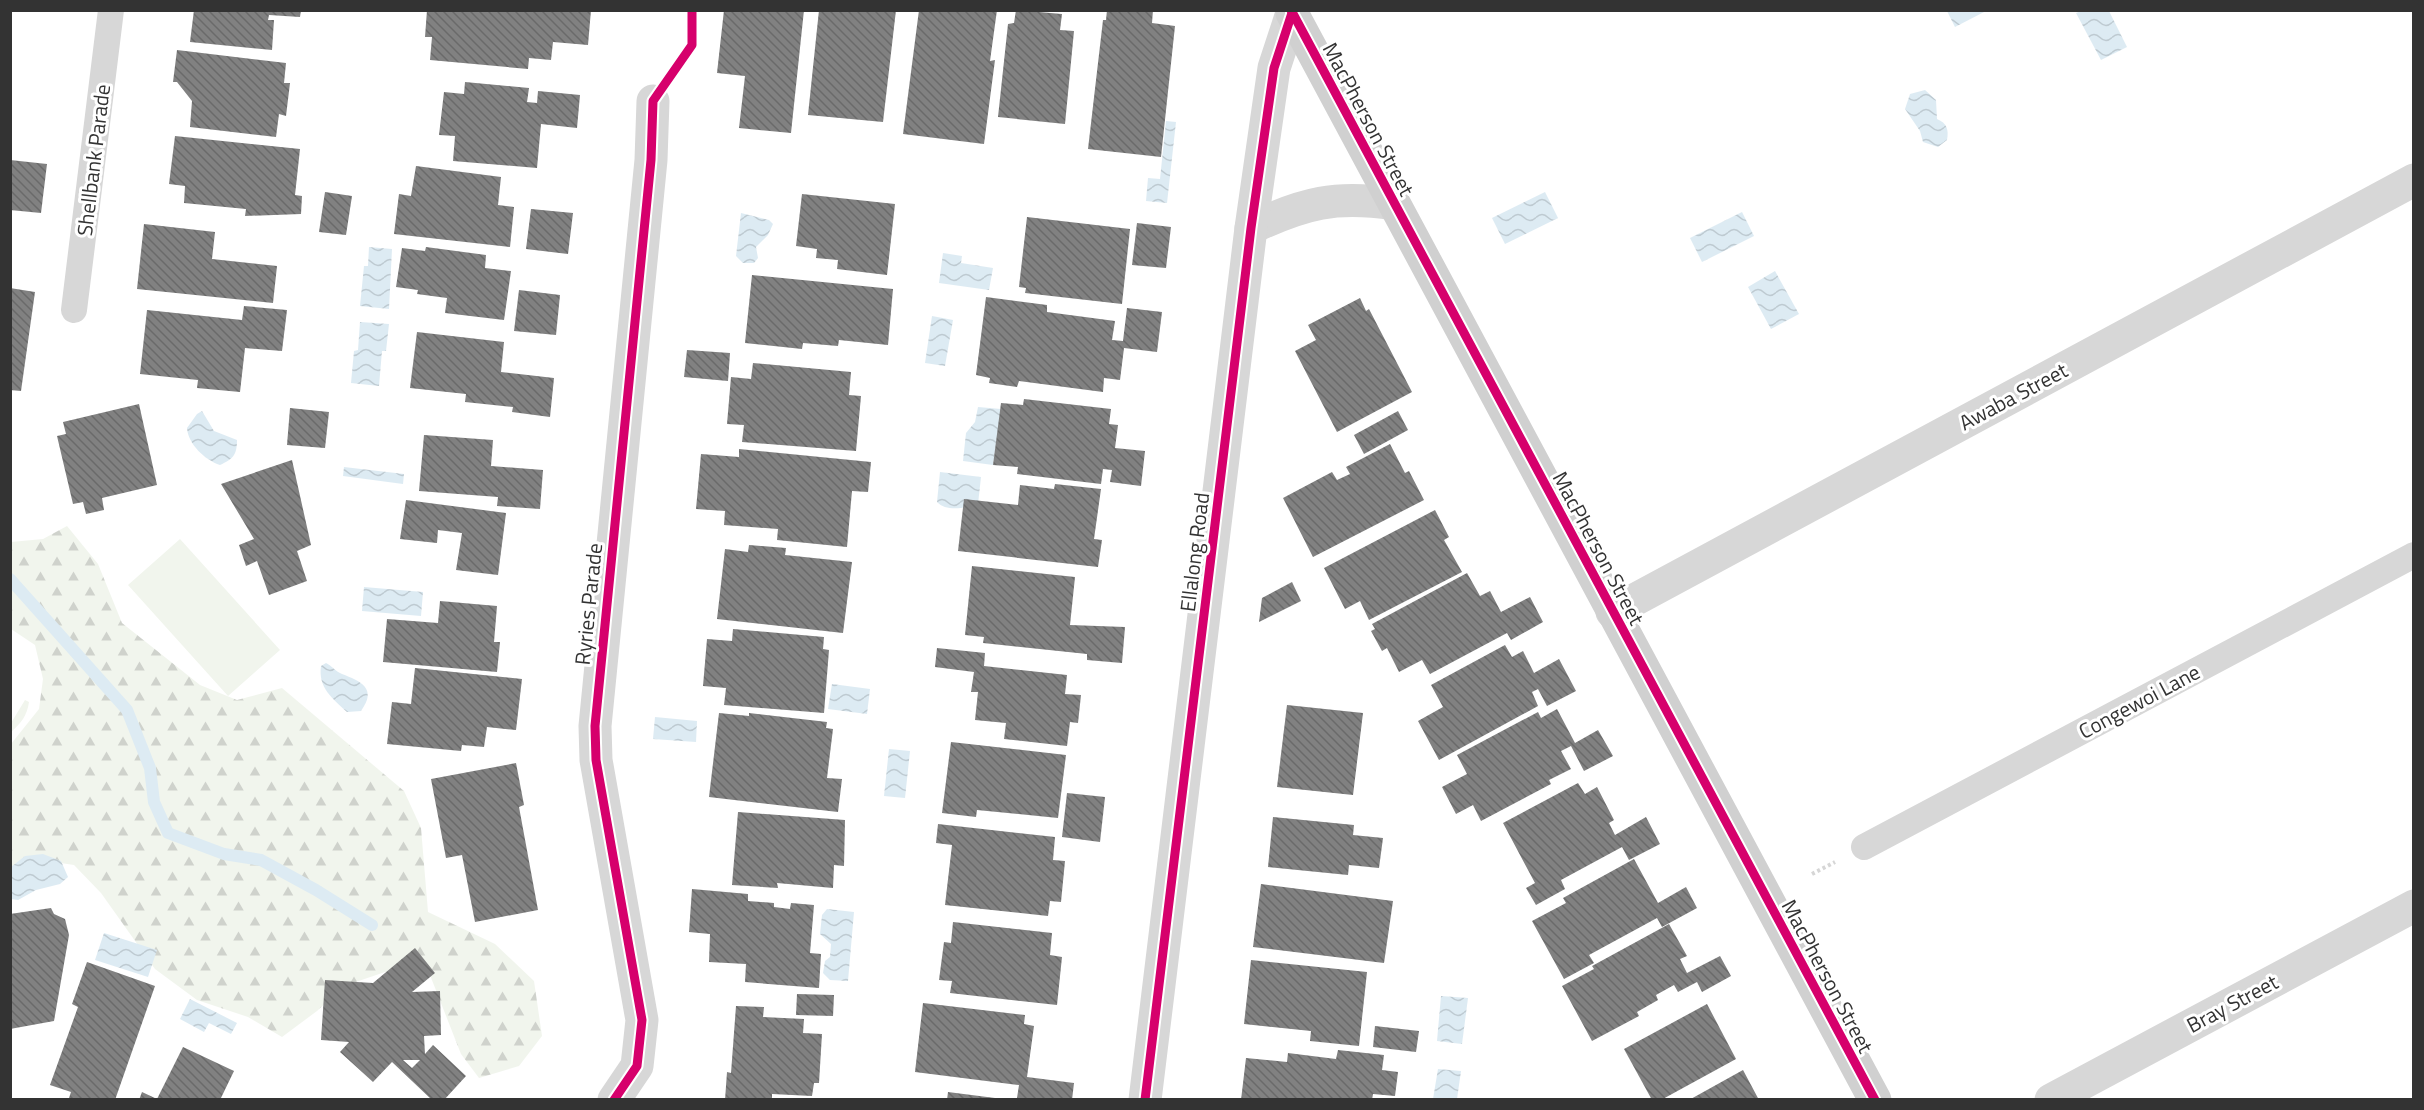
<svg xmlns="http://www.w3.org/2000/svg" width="2424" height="1110" viewBox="0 0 2424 1110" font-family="'Titillium Web',sans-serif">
<defs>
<pattern id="forest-firs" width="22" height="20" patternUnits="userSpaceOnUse" patternTransform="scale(1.5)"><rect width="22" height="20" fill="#f1f5ed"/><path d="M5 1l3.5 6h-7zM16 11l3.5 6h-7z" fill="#cfd2cc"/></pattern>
<pattern id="water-waves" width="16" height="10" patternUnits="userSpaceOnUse" patternTransform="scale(1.5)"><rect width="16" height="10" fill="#ddebf3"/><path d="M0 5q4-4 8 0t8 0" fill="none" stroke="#becad1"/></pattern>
<pattern id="building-back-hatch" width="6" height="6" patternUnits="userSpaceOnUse" patternTransform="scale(1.5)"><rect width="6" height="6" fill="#818181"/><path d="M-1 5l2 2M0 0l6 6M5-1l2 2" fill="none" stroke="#6a6a6a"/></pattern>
</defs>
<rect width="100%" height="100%" fill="#fff"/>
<!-- forest -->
<polygon fill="url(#forest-firs)" points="67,526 98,564 122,623 200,685 237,700 282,688 404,791 421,828 428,912 495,944 534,981 542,1036 519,1066 479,1078 461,1054 428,970 385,972 344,986 317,1011 282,1037 248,1017 197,1000 155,969 101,893 74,865 41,860 11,870 11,744 39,709 43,679 35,645 11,629 11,542 43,539"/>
<!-- green -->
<g fill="#f1f5ed">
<polygon points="180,539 280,650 228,696 128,585"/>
<path d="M25,700l4,2c-2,14 -8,21 -18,30v-9z"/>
</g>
<!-- water -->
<g fill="url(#water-waves)">
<polygon points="1947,11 1986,11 1955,27"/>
<polygon points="2081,11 2109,11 2127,47 2101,60 2076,13"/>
<path d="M1925,90l11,10 1,19c10,4 12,11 10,21l-9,7 -15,-5 -3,-11 -15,-22 5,-15z"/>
<polygon points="1166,121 1176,122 1167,203 1146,201 1148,178 1160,179"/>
<polygon points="1545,192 1558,218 1505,244 1492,218"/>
<polygon points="1742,212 1754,236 1702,262 1690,238"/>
<polygon points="741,213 769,220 773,224 768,235 756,247 758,258 754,263 743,263 736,256"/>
<polygon points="369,247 392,249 389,309 360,306 364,266 368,266"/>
<polygon points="943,253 962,256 961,263 993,268 989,290 939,283"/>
<polygon points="1775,271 1799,314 1771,329 1748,287"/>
<polygon points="932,316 953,320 945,366 925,363"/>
<polygon points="360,322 389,324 386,351 382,351 379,386 351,383 354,351 358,350"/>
<polygon points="978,407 1001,409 993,465 963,461 966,433 975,422"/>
<path d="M202,411l12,20 23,9c0,15 -4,19 -17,25 -15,-5 -32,-21 -33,-37l10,-14z"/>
<polygon points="344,467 404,474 403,484 343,476"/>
<path d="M940,472l41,5 -3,27c-12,4 -32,8 -41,-2z"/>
<polygon points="364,587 423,592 421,616 362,611"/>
<path d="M326,663c6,3 9,8 16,11 18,7 36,14 19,37l-14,1c-15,-14 -29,-24 -26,-46z"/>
<polygon points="832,684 870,689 867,714 828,709"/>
<polygon points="655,717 697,721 696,742 653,739"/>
<polygon points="889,749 910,751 905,798 884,796"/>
<polygon points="43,854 61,861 68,877 60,884 36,890 18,900 11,899 11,867 25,856"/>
<polygon points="827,909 854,912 848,981 830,980 823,973 825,961 830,957 831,944 820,934 822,915"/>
<polygon points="104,933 157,950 148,977 95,960"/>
<polygon points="1441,996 1468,998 1462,1044 1437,1041"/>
<polygon points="190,999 237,1023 231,1034 209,1023 204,1032 180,1019"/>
<polygon points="1438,1069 1461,1071 1457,1099 1433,1099"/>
</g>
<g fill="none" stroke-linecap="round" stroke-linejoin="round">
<!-- stream -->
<polyline stroke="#ddebf3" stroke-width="12" points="10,579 127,710 150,768 154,802 168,833 224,854 261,860 316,890 372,925"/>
</g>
<!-- building -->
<g fill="url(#building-back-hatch)" fill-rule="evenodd">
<polygon points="194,10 301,10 300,17 269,15 268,20 274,20 272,50 190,42"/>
<polygon points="427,10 591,10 588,45 553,42 551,60 529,58 528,69 430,60 432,37 425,37"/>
<polygon points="724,10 804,10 791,133 739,128 745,76 717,73"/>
<polygon points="819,10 896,10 883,122 808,115"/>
<polygon points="919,10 997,10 990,61 995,60 984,144 903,134"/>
<polygon points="1016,10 1062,14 1060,30 1074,31 1065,124 998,117 1008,24 1014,23"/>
<polygon points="1107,10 1153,10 1152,23 1175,26 1161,157 1088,149 1103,20 1106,20"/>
<polygon points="177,50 286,63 284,83 290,83 286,116 279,114 276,137 190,127 192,101 177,82 173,82"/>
<polygon points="465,82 529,88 527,102 537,103 538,91 580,95 577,128 541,124 537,168 453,161 455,136 439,135 444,92 464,94"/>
<polygon points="175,136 300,149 295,195 302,196 301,214 245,216 246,209 184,203 185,186 169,184"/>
<polygon points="10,160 47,164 41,213 10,210"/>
<polygon points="416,166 501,177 498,205 514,207 510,247 394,234 399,194 411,196"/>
<polygon points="325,192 352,196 346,235 319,232"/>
<polygon points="802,194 895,204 887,275 837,269 838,260 816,258 817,249 796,246"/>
<polygon points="531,209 573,213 568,254 526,249"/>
<polygon points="1027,217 1130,229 1122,304 1025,293 1026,288 1019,287"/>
<polygon points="1137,223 1171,227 1166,268 1132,265"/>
<polygon points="144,224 215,232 212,259 277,266 273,303 137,289"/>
<polygon points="426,247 486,255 485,268 511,271 504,320 445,313 447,298 417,294 418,290 396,287 402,248 425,251"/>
<polygon points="752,275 893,289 888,345 839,340 838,346 803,343 802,349 745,343"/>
<polygon points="10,288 35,292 21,391 10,390"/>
<polygon points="519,290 560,295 556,335 514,331"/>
<polygon points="986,297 1047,305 1047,312 1115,321 1112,340 1123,341 1127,308 1162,312 1157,352 1124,348 1120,380 1104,378 1103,392 1019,381 1017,387 989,383 990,378 976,375"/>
<polygon points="1360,298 1366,311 1369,309 1412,392 1337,432 1295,351 1316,340 1308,325"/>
<polygon points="244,306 287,310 282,351 245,348 240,392 197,388 198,380 140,374 147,310 242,320"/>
<polygon points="417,332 504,342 501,372 554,378 550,417 512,412 513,407 465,402 466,394 410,388"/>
<polygon points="687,350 730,353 728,381 684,377"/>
<polygon points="753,363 851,372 849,395 861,396 856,451 742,442 744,425 727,424 731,377 751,379"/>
<polygon points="1024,399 1111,409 1109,424 1118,425 1115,448 1145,451 1141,486 1110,482 1112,470 1103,469 1101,484 1017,474 1018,467 993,465 1001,403 1023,405"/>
<polygon points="139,404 157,485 102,498 104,510 86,514 83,502 73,504 57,436 66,434 63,422"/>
<polygon points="290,408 329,412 325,448 287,445"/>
<polygon points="1398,411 1408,430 1364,454 1354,435"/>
<polygon points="424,435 493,440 491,466 543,470 540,509 497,506 498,497 419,491"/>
<polygon points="1390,444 1405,473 1409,471 1424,500 1313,557 1283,498 1332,472 1337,480 1350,474 1346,467"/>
<polygon points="739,449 871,462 868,492 852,491 847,547 777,540 778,529 724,525 725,511 696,509 701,454 739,457"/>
<polygon points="292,460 311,545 297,551 307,581 269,595 257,561 246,566 239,545 254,539 221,484"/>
<polygon points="1055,484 1101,489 1094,539 1102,540 1098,567 958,551 964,499 1018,505 1020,485 1054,489"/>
<polygon points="406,500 506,513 498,575 456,570 462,533 438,530 437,543 400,539"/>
<polygon points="1435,510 1449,537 1444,540 1462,572 1369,620 1360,601 1345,609 1324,568"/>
<polygon points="749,545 786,548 785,555 852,562 843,633 717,619 725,549 748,552"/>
<polygon points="972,566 1075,577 1070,625 1125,627 1122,663 1087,660 1087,654 983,643 984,637 965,635"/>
<polygon points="1467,573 1480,596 1490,591 1501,612 1530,597 1543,622 1511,640 1507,633 1430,674 1422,660 1399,672 1387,648 1382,651 1371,631 1375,629 1372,624"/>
<polygon points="1292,582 1301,601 1259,622 1262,598"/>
<polygon points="440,601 497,606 494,642 500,642 497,672 383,662 387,619 438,623"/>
<polygon points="733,629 824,637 823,649 829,650 824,713 724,705 726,688 703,686 707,639 732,641"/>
<polygon points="1505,645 1512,657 1523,651 1534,673 1559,659 1576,691 1547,706 1538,689 1532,692 1538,706 1439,760 1418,721 1443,707 1431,685"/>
<polygon points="937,648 985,653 984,666 1067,675 1065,694 1081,695 1078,723 1070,722 1067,746 1004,739 1006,723 975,720 978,692 971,692 974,672 935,667"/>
<polygon points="415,668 522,679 516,730 487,727 484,747 462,745 461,751 387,744 392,702 411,704"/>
<polygon points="1287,705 1363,713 1353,795 1277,787"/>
<polygon points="1557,709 1575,743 1598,730 1613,756 1584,771 1571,746 1561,751 1571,769 1549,780 1551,784 1481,821 1473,805 1456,814 1442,787 1467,774 1457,755 1538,712 1541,718"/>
<polygon points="719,713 749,716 749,713 827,722 826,728 833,729 827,778 842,779 838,812 709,797"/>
<polygon points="951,742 1066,755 1058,818 977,810 976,817 942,813"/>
<polygon points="516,763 524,805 519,807 538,910 475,922 462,855 446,858 431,779"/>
<polygon points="1578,783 1585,794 1597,787 1614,820 1609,823 1615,835 1646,817 1660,844 1629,860 1622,847 1561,880 1565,889 1536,905 1526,888 1535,883 1503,823"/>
<polygon points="1067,793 1105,797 1100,842 1062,837"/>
<polygon points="738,812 845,820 844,866 834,865 833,888 777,883 778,888 732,885"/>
<polygon points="1273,817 1354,825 1353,835 1383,838 1379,868 1349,865 1348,875 1268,867"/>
<polygon points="938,824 1055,837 1053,860 1065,861 1061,902 1050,901 1048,916 945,905 952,845 936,843"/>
<polygon points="1634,859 1658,903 1686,887 1697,908 1662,927 1657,918 1589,955 1594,963 1564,979 1532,921 1566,903 1563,898"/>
<polygon points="1261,884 1393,901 1384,963 1253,947"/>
<polygon points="692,889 748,894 748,901 774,903 774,907 790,909 791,903 814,905 810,953 821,954 819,988 745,982 746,964 709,962 710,934 689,932"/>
<polygon points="51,908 54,914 65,919 69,935 54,1021 10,1029 10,914"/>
<polygon points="953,922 1052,933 1050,955 1062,957 1057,1005 950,993 952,981 939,980 944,942 951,943"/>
<polygon points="1669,924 1687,956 1680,959 1687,973 1720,956 1731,976 1702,992 1697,982 1678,992 1674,985 1656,995 1658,1000 1637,1012 1639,1016 1592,1041 1562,986 1594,969 1592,966"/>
<path d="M415,948l20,25 -23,19 28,-1 1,44 -17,1 1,18 8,-9 33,31 -22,24h-12l-40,-38 -19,20 -33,-30 9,-10 -28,-2 4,-60 48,3zM403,1060h17l-8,8z"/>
<polygon points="1251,960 1367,972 1359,1046 1310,1041 1311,1031 1244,1024"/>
<polygon points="87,962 155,986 115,1100 74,1100 69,1098 71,1092 50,1085 78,1007 72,1004"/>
<polygon points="797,994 834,995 833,1016 796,1015"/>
<polygon points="923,1003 1025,1015 1024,1024 1034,1026 1027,1077 1074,1083 1072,1100 1017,1098 1019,1085 915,1072"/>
<polygon points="1707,1004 1736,1059 1661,1100 1652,1100 1624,1049"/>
<polygon points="736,1006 764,1007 763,1017 804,1019 803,1033 822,1034 819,1083 814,1083 812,1096 772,1094 772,1100 725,1100 727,1072 731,1073"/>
<polygon points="1375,1026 1419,1031 1416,1052 1373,1047"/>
<polygon points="183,1047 234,1071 220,1100 139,1100 142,1092 157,1099"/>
<polygon points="1338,1050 1384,1055 1382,1070 1398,1072 1395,1096 1373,1094 1372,1100 1241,1100 1246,1058 1287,1062 1288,1053 1336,1059"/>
<polygon points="1743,1070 1759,1100 1689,1100"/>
<polygon points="948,1092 995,1098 995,1100 947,1100"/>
</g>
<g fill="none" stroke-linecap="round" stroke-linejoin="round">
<!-- path -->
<polyline stroke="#d6d6d6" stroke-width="4" stroke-dasharray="3 3" stroke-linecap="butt" points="1812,874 1835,862"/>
<!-- lane -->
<g stroke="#d7d7d7" stroke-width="26">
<polyline points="74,310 111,10"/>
<polyline points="1864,847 2414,555"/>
</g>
<!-- street -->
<g stroke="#d7d7d7" stroke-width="33">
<path d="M1251,228c53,-25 85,-33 143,-24"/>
<polyline points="1612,612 2414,180"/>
<polyline points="614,1100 637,1066 642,1020 596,760 595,726 651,160 653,101"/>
<polyline points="1145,1100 1251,228 1274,68 1292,13"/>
<polyline points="2051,1100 2414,906"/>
</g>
<!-- secondary -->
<polyline stroke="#d0d0d0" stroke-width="33" points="1292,13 1875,1100"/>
<defs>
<g id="cycleway">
<polyline points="1291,10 1875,1100"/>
<polyline points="614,1100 637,1066 642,1020 596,760 595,726 651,160 653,101 692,45 692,10"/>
<polyline points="1145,1100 1251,228 1274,68 1292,13"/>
</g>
</defs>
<!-- cycleway casing -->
<use href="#cycleway" stroke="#fff" stroke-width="13"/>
<!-- cycleway -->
<use href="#cycleway" stroke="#d6006c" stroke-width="9"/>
</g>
<g text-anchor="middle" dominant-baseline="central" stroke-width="6" stroke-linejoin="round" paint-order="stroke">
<!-- street labels -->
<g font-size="21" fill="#333" stroke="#fff">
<text transform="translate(1369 119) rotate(62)">MacPherson Street</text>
<text transform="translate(93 160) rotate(-83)">Shellbank Parade</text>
<text transform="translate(2013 396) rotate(-28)">Awaba Street</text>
<text transform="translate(1599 548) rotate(62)">MacPherson Street</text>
<text transform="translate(1194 552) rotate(-83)">Ellalong Road</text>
<text transform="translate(588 604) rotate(-84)">Ryries Parade</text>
<text transform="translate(2139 701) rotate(-28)">Congewoi Lane</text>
<text transform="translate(1828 976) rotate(62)">MacPherson Street</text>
<text transform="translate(2232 1003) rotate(-28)">Bray Street</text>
</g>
</g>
<!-- border -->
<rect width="2424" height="1110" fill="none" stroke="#333333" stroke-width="24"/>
</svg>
